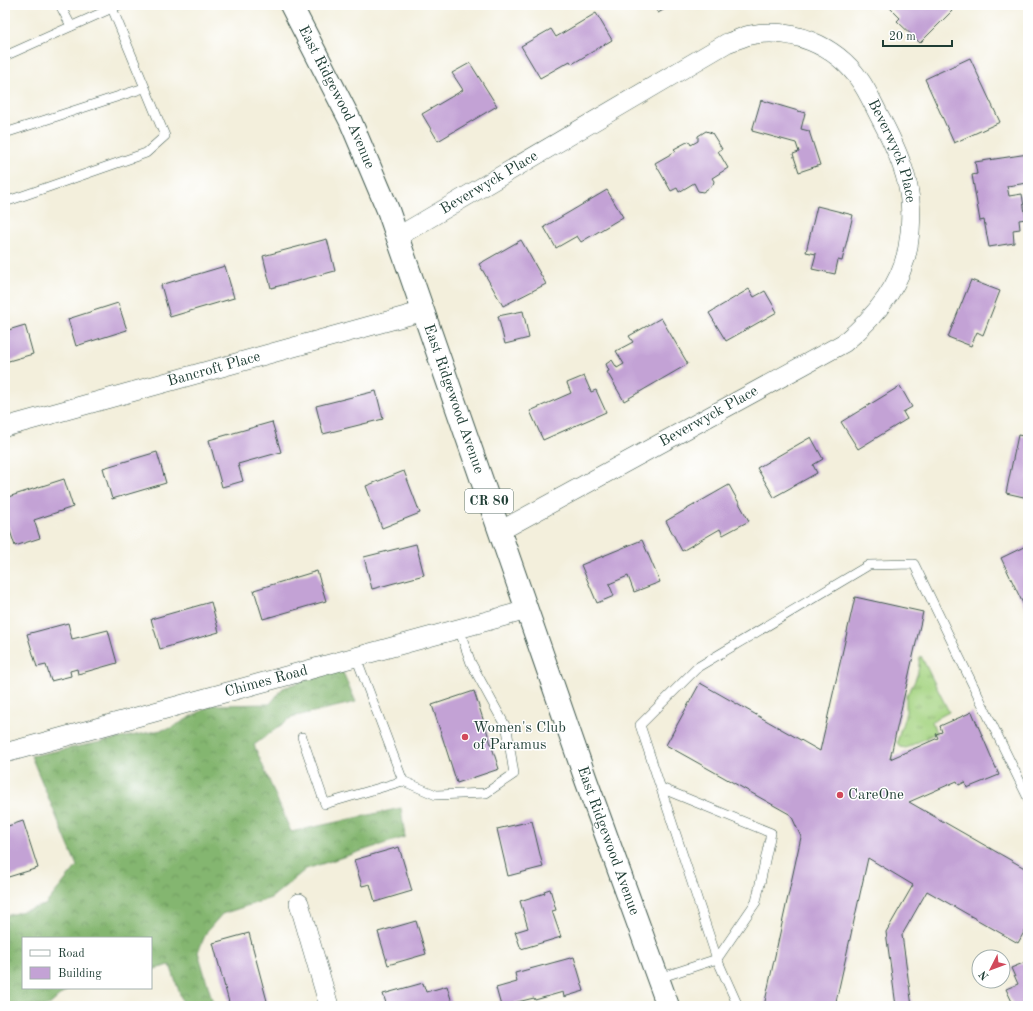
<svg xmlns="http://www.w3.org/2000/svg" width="1033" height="1011" viewBox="0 0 1033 1011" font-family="'Old Standard TT',serif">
<defs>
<pattern id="grass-tufts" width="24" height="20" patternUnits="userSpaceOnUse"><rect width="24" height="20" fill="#a5d482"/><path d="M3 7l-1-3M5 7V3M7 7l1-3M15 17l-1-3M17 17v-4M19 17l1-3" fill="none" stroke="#86ad6b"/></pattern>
<pattern id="forest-crowns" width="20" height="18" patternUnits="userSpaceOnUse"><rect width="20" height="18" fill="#84b670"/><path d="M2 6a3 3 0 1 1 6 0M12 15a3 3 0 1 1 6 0" fill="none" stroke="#6b955d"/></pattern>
</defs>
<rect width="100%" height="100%" fill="#fff"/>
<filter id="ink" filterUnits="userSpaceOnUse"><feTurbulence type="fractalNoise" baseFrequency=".025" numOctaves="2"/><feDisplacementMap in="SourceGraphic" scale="8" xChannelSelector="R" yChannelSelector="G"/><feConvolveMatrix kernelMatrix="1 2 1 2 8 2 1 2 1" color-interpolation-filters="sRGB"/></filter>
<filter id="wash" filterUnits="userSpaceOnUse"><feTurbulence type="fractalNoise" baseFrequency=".012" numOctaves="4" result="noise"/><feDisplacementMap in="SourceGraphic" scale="16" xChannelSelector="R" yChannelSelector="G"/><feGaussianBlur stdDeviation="0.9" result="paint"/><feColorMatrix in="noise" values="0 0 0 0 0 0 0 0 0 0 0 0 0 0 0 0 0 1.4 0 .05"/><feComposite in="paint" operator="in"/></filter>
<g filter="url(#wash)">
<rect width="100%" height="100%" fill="#f3efdc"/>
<!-- grass -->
<path fill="url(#grass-tufts)" stroke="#62885b" d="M921,656l28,56 -17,9 4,12 -30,15 -6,-1 -3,-5 9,-30v-17c8,-9 14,-24 13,-36z"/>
<!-- forest -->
<polygon fill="url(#forest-crowns)" stroke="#527a52" points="341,668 356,702 292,717 254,745 291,832 401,808 405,837 306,869 271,898 222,914 207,931 198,952 214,1006 184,1006 170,965 151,970 151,938 23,938 23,988 69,988 48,1006 5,1006 5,916 45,905 77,866 31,756 171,728 212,705 270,704 283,688"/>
<g id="blocks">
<!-- building -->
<g fill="#c3a2d5">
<polygon points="653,5 672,5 658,13"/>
<polygon points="887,5 946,5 952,11 920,43 897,21 900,18"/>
<polygon points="596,13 612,40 572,64 570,61 540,78 521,46 551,29 556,37"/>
<polygon points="970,58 1000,122 954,143 925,79"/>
<polygon points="470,63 497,106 438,141 422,114 463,90 452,73"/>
<polygon points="761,100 805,113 801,129 809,131 820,165 799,172 793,154 799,152 796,143 752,131"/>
<polygon points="706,131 712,133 722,149 718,151 728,168 712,178 714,181 713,185 703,192 698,191 694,183 679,192 677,188 671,191 655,163 676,151 674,149 689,141 691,145 698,141 698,136"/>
<polygon points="1028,154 1028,183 1007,186 1009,196 1022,194 1026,219 1019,220 1020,229 1013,230 1014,243 989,247 984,220 980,221 972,175 977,174 975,162"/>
<polygon points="607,190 623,217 581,242 577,236 556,248 544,227"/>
<polygon points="817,206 853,215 842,261 838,260 835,274 812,269 816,254 806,252"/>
<polygon points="327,239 335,271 271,288 263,256"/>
<polygon points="521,240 546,284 503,306 479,264"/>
<polygon points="225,266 234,298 170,317 161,285"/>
<polygon points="971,280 1000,291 983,335 977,332 971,346 948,337"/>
<polygon points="749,289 754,297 765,291 777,312 726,341 709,313"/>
<polygon points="118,303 127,330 76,346 68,319"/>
<polygon points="523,311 529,338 505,344 498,316"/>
<polygon points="661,318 688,364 624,401 607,372 609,371 606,364 612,360 617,368 624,364 616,351 633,342 629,336"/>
<polygon points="25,325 33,354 5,362 5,331"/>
<polygon points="584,376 591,392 596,390 606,412 543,440 530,411 571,393 567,383"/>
<polygon points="900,386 912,407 903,412 907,419 858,449 841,422"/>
<polygon points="376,391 383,419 323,434 316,406"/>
<polygon points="272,422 281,452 238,464 243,481 222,487 209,440"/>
<polygon points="1018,435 1028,437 1028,498 1006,493"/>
<polygon points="811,437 823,459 813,465 817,473 774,497 757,468"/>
<polygon points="157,452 166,483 112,499 103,468"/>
<polygon points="404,471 420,513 382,528 366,486"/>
<polygon points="64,479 73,507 34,520 40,538 15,546 5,516 5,498"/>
<polygon points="729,485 749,521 723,535 720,529 682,551 666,521"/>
<polygon points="642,540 660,582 634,592 628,576 609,584 614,596 597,603 581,565"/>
<polygon points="416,544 424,575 372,589 364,557"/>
<polygon points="1028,545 1028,614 1001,558"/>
<polygon points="317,571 326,601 263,619 254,590"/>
<polygon points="855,597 923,612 890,759 938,738 936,734 942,732 940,726 972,712 999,775 967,788 965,782 959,785 957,781 909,802 1028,870 1028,925 1018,943 927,891 902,935 912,1006 896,1006 886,932 913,885 868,858 835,1006 764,1006 801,837 791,815 666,745 700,683 820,751"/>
<polygon points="211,602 219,632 160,649 151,619"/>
<polygon points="68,623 72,639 108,630 117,663 78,674 77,669 70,671 71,676 51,681 46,665 37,667 27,634"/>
<polygon points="5,684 8,693 5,693"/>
<polygon points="474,691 499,769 457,783 432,705"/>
<polygon points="23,821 38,868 5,878 5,827"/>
<polygon points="532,821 543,867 508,876 497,829"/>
<polygon points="399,847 412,891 375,902 370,884 362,886 354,860"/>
<polygon points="550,889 556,910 552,911 561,937 521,949 515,932 528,928 520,901 545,893 544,891"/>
<polygon points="416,921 426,954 388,965 378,932"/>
<polygon points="249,933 267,1001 249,1006 230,1006 213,943"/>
<polygon points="574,957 584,991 564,997 563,992 535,1000 534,998 501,1006 496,988 517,982 515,973"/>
<polygon points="1028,961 1028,1006 1014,1006 1006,989 1018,984 1011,968"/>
<polygon points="423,983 426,992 447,986 453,1006 387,1006 383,994"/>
</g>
</g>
</g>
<g filter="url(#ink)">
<use href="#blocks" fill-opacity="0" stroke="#3f584d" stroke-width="1"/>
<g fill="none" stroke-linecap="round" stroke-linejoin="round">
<defs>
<g id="lane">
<polyline points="60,5 71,26"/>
<polyline points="5,56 119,5"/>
<polyline points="5,133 144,88"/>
<polyline points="5,202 146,153 165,136 112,8"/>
<polyline points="302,737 325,804 403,781 356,657"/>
<polyline points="403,781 436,795 486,793 514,774 507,729 471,663 459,629"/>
<polyline points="659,978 717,959 756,902 771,833 661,788"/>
<polyline points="738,1006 717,959 640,725 698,667 869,565 914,564 1028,798"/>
</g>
<g id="street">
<path id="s1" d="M397,237l330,-194c7,-2 15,-6 23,-8 41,-8 85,10 109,44 9,12 15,27 22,40 23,44 36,77 27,128 -7,40 -34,71 -64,96l-344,188"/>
<path id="s2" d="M5,427l419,-116"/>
<path id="s3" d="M5,753l522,-143"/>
<polyline points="299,903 329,1006"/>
</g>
<g id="primary">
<path id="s4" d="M291,5l59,115 38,90 198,570 82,226"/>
</g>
</defs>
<!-- lane casing -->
<use href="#lane" stroke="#3f584d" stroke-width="10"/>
<!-- street casing -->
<use href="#street" stroke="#3f584d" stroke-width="20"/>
<!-- primary casing -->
<use href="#primary" stroke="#3f584d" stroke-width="24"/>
<!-- lane -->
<use href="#lane" stroke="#fff" stroke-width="9"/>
<!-- street -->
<use href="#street" stroke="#fff" stroke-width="19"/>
<!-- primary -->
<use href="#primary" stroke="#fff" stroke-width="22"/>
</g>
</g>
<!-- markers -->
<g fill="#d1495b" stroke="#fff" stroke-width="1.5">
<circle cx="465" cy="737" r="4"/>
<circle cx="840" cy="795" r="4"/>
</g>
<g text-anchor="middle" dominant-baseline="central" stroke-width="3" stroke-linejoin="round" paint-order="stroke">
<!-- shield labels -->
<rect fill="#fff" stroke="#627771" stroke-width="1" x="465" y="489" width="48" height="24" rx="3"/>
<g font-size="14" font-weight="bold" fill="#1f3d34">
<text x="489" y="501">CR 80</text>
</g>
<!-- street labels -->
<g font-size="15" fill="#1f3d34" stroke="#fff">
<text stroke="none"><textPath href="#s4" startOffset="103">East Ridgewood Avenue</textPath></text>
<text stroke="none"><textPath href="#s1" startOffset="611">Beverwyck Place</textPath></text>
<text stroke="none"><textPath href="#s1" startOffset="107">Beverwyck Place</textPath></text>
<text stroke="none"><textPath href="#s2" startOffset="217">Bancroft Place</textPath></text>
<text stroke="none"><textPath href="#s4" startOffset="427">East Ridgewood Avenue</textPath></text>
<text transform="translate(709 417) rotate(-29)">Beverwyck Place</text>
<text stroke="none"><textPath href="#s3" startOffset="271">Chimes Road</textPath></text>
<text stroke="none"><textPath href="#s4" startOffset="895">East Ridgewood Avenue</textPath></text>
</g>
<!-- poi labels -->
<g font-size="15" fill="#1f3d34" stroke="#fff" text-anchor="start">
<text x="473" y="728">Women's Club<tspan x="473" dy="17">of Paramus</tspan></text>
<text x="848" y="795">CareOne</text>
</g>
</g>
<!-- margin -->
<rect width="1033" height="1011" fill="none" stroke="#fff" stroke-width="20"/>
<!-- legend -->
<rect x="22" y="937" width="130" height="52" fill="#ffffff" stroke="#a5b1ae"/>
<rect x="30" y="950" width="20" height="6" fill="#ffffff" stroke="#a5b1ae"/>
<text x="58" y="957" font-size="12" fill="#1f3d34">Road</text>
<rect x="30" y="967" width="20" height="12" fill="#c3a2d5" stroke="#a5b1ae"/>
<text x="58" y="977" font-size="12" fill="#1f3d34">Building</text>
<!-- north arrow -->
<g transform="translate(991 969) rotate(228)"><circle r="19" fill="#ffffff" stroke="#a5b1ae"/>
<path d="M0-3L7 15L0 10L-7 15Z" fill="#d1495b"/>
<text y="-6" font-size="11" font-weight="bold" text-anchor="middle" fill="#1f3d34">N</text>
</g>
<!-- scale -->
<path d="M883 40v6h69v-6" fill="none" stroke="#1f3d34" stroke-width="2"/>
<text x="889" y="40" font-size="12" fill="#1f3d34" stroke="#ffffff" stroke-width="3" paint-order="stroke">20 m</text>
</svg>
